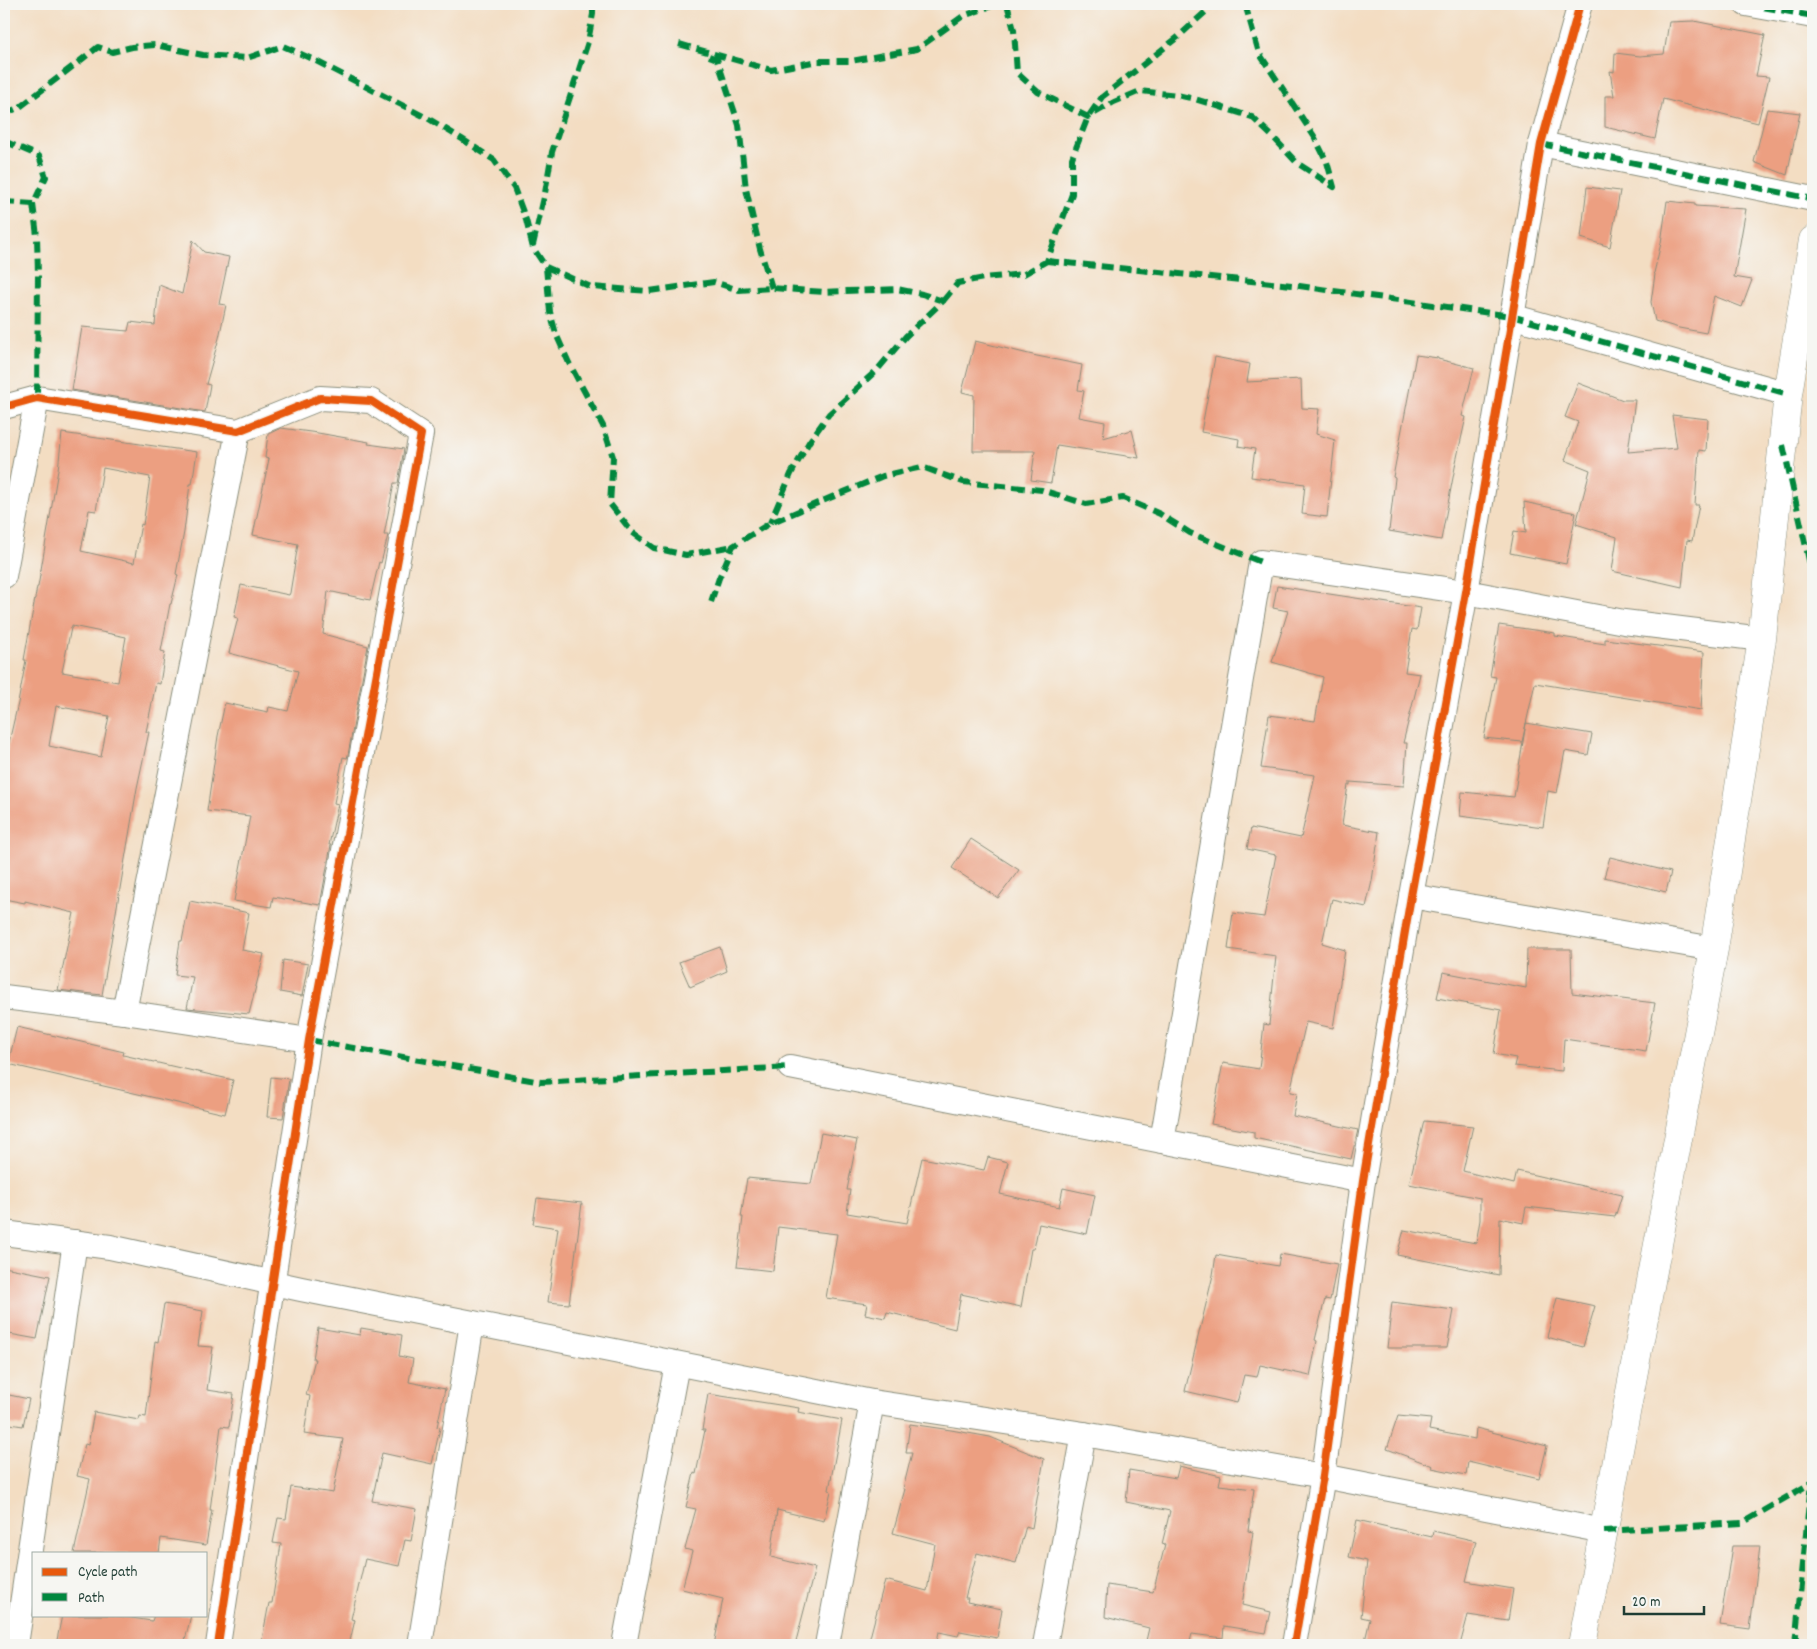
<svg xmlns="http://www.w3.org/2000/svg" width="1817" height="1649" viewBox="0 0 1817 1649" font-family="Dekko,sans-serif">
<rect width="100%" height="100%" fill="#f6f6f2"/>
<filter id="ink" filterUnits="userSpaceOnUse"><feTurbulence type="fractalNoise" baseFrequency=".02" numOctaves="2"/><feDisplacementMap in="SourceGraphic" scale="10" xChannelSelector="R" yChannelSelector="G"/><feConvolveMatrix kernelMatrix="1 2 1 2 8 2 1 2 1" color-interpolation-filters="sRGB"/></filter>
<filter id="wash" filterUnits="userSpaceOnUse"><feTurbulence type="fractalNoise" baseFrequency=".0096" numOctaves="4" result="noise"/><feDisplacementMap in="SourceGraphic" scale="20" xChannelSelector="R" yChannelSelector="G"/><feGaussianBlur stdDeviation="1.12" result="paint"/><feColorMatrix in="noise" values="0 0 0 0 0 0 0 0 0 0 0 0 0 0 0 0 0 1.4 0 .05"/><feComposite in="paint" operator="in"/></filter>
<g filter="url(#wash)">
<rect width="100%" height="100%" fill="#f3ddc2"/>
<g id="blocks">
<!-- building -->
<g fill="#ec9f81" fill-rule="evenodd">
<polygon points="1694,21 1765,35 1756,76 1769,77 1758,123 1663,99 1655,139 1605,127 1605,96 1614,96 1610,71 1614,72 1615,53 1640,56 1664,54 1669,22"/>
<polygon points="1767,109 1800,113 1787,175 1754,162"/>
<polygon points="1587,187 1620,191 1610,247 1581,238"/>
<polygon points="1667,201 1695,204 1695,206 1746,209 1734,277 1752,280 1742,307 1714,296 1706,333 1679,328 1655,321 1651,302 1655,274 1654,273 1661,243"/>
<polygon points="193,240 204,252 229,257 219,304 226,305 219,338 206,384 210,385 205,412 72,390 82,327 128,331 130,322 155,325 159,285 182,294"/>
<polygon points="975,341 1037,356 1082,365 1078,390 1084,391 1079,417 1105,422 1103,438 1132,430 1139,458 1057,445 1051,483 1031,480 1035,451 973,451 974,395 962,392"/>
<polygon points="1416,355 1438,358 1438,359 1474,368 1462,416 1466,417 1456,462 1441,540 1389,531 1395,478 1393,477"/>
<polygon points="1215,357 1250,364 1247,382 1301,379 1302,408 1319,409 1316,434 1335,440 1327,517 1302,514 1305,484 1251,477 1255,449 1238,446 1239,439 1201,432"/>
<polygon points="1578,383 1623,400 1635,400 1628,452 1677,448 1672,415 1708,419 1706,451 1699,450 1695,505 1699,505 1692,541 1687,540 1682,587 1612,571 1617,537 1576,524 1590,470 1565,460 1578,422 1565,417"/>
<polygon points="281,428 318,433 369,442 368,444 404,449 398,483 394,483 384,535 388,535 381,563 379,562 370,600 328,591 323,634 368,646 348,755 347,758 343,757 334,803 338,804 329,845 331,845 320,905 273,897 271,907 234,901 250,816 207,811 218,736 225,703 268,712 269,707 288,711 298,671 229,653 238,618 234,617 241,585 289,595 290,593 298,544 253,535 269,459 265,458 268,434"/>
<path d="M62,433l135,19 -5,32h-2l-6,48 -8,42 2,1 -7,29h-1l-9,47 4,1 -5,32 -4,-1 -10,49h3l-12,56 -35,207 -44,-5 16,-77 -49,-12v2l-21,-4v-135l14,-61 8,-43h-2l13,-73h1l20,-117zM103,468l47,9 -7,48 -2,-1 -7,39 -53,-12 8,-41 7,1zM72,626l54,11 -8,45 -56,-10 9,-44h1zM56,706l53,10 -8,41 -52,-11z"/>
<polygon points="1524,502 1576,513 1566,564 1510,553 1514,531 1526,533"/>
<polygon points="1277,586 1421,608 1417,630 1412,629 1405,672 1420,674 1403,743 1407,743 1404,786 1350,782 1350,785 1348,785 1342,825 1379,832 1372,881 1366,907 1332,899 1322,943 1345,950 1333,1028 1306,1022 1290,1092 1297,1093 1293,1116 1358,1130 1351,1159 1254,1138 1254,1132 1211,1124 1223,1063 1259,1069 1264,1024 1269,1025 1276,956 1228,949 1233,913 1264,917 1276,855 1247,849 1251,828 1301,838 1315,775 1261,768 1269,715 1315,721 1323,677 1272,662 1288,611 1273,608"/>
<polygon points="1499,625 1555,633 1555,636 1605,644 1605,639 1704,652 1701,710 1535,683 1522,742 1484,738 1496,677 1490,676"/>
<polygon points="1526,723 1592,734 1588,755 1565,751 1557,793 1548,791 1543,827 1460,816 1462,792 1514,797"/>
<polygon points="971,839 1019,870 998,898 952,868"/>
<polygon points="1610,857 1671,872 1666,892 1604,877"/>
<polygon points="190,901 249,913 242,950 264,954 249,1014 187,1008 193,977 175,975 180,941 182,941"/>
<polygon points="720,947 727,971 690,987 679,962"/>
<polygon points="1527,949 1571,949 1572,993 1655,1003 1646,1051 1564,1039 1562,1071 1514,1066 1516,1058 1494,1054 1501,1010 1437,998 1443,972 1526,988"/>
<polygon points="283,960 308,964 302,996 280,992"/>
<polygon points="17,1027 124,1052 123,1055 233,1080 225,1114 8,1064"/>
<polygon points="271,1077 289,1079 283,1118 267,1117"/>
<polygon points="1424,1121 1473,1126 1463,1171 1514,1184 1517,1171 1622,1195 1615,1217 1526,1207 1523,1223 1500,1218 1499,1275 1397,1255 1404,1230 1476,1243 1480,1220 1480,1198 1409,1184"/>
<polygon points="821,1133 857,1140 847,1190 850,1190 847,1213 907,1223 922,1158 984,1170 988,1157 1008,1162 1000,1194 1059,1207 1063,1188 1095,1195 1087,1234 1039,1224 1034,1249 1031,1249 1021,1307 961,1294 955,1329 887,1312 885,1318 865,1314 867,1304 826,1298 837,1234 778,1227 773,1271 737,1267 743,1217 741,1217 747,1178 811,1184"/>
<polygon points="537,1198 582,1203 569,1304 548,1302 558,1228 533,1224"/>
<polygon points="1280,1254 1337,1264 1330,1300 1325,1299 1315,1340 1317,1341 1310,1376 1260,1365 1257,1377 1244,1375 1237,1403 1185,1391 1213,1275 1216,1255 1278,1266"/>
<polygon points="4,1267 50,1276 37,1339 4,1333"/>
<polygon points="1557,1298 1595,1306 1583,1347 1547,1337"/>
<polygon points="1392,1302 1454,1310 1447,1348 1387,1348"/>
<polygon points="164,1304 203,1311 198,1346 213,1347 207,1390 234,1394 229,1427 221,1426 210,1510 212,1510 206,1545 161,1538 159,1553 74,1553 90,1479 77,1476 85,1444 88,1445 94,1412 139,1420 140,1416 146,1417 155,1341 158,1342"/>
<polygon points="318,1328 360,1335 361,1328 402,1335 399,1356 413,1359 409,1382 445,1389 437,1427 440,1428 432,1464 382,1453 372,1501 417,1509 411,1541 405,1540 399,1566 365,1559 351,1619 355,1620 349,1645 261,1645 269,1603 272,1603 281,1544 273,1543 278,1518 286,1519 291,1487 333,1493 343,1439 304,1434 310,1396 306,1395 315,1359 313,1359"/>
<polygon points="4,1394 29,1399 23,1426 4,1423"/>
<polygon points="708,1394 799,1408 798,1412 842,1420 829,1490 831,1491 824,1521 777,1510 771,1557 815,1568 795,1645 714,1645 723,1599 682,1589 692,1551 685,1549 696,1509 686,1507 694,1473 696,1474 705,1430 702,1430"/>
<polygon points="1398,1416 1431,1419 1429,1430 1475,1439 1476,1428 1547,1446 1539,1479 1468,1462 1466,1475 1432,1468 1433,1466 1387,1449"/>
<polygon points="910,1424 951,1430 990,1437 1044,1459 1032,1528 1026,1526 1016,1563 977,1553 965,1598 968,1598 967,1602 1002,1609 997,1638 960,1631 958,1636 939,1632 936,1645 868,1645 885,1580 927,1591 935,1544 893,1533 905,1489 903,1489 912,1453 906,1453"/>
<polygon points="1179,1466 1221,1476 1219,1485 1254,1489 1248,1531 1253,1532 1242,1605 1271,1612 1266,1633 1224,1626 1223,1638 1192,1634 1189,1645 1145,1645 1149,1628 1105,1617 1107,1585 1153,1592 1165,1545 1162,1544 1170,1511 1126,1502 1129,1470 1176,1478"/>
<polygon points="1357,1520 1432,1537 1433,1531 1476,1541 1466,1581 1513,1589 1508,1621 1468,1615 1460,1645 1364,1645 1370,1619 1361,1617 1367,1561 1349,1557"/>
<polygon points="1732,1546 1760,1546 1750,1629 1720,1625"/>
<polygon points="62,1615 111,1615 152,1621 154,1615 191,1615 184,1645 56,1645"/>
</g>
</g>
</g>
<g filter="url(#ink)">
<use href="#blocks" fill-opacity="0" stroke="#898d7b" stroke-width="1"/>
<g fill="none" stroke-linecap="round" stroke-linejoin="round">
<defs>
<g id="minor">
<polyline points="1746,4 1813,16"/>
<polyline points="1541,144 1813,199"/>
<polyline points="1511,316 1788,394"/>
<polyline points="4,407 37,398 238,431 320,398 371,401 421,434 309,1040 218,1645"/>
<polyline points="4,576 37,398"/>
<polyline points="1411,896 1714,949"/>
<polyline points="4,997 124,1012 309,1040"/>
<polyline points="124,1012 238,431"/>
<polyline points="790,1067 1363,1181"/>
<polyline points="1162,1141 1261,562 1466,592 1624,622 1762,639"/>
<polyline points="4,1233 110,1247 301,1289 872,1402 1084,1434 1323,1476 1604,1531"/>
<polyline points="16,1645 75,1242"/>
<polyline points="420,1645 472,1323"/>
<polyline points="624,1645 677,1364"/>
<polyline points="827,1645 872,1402"/>
<polyline points="1045,1645 1084,1434"/>
<polyline points="1294,1645 1323,1476 1363,1181 1411,896 1466,592 1541,144 1580,4"/>
</g>
<polyline id="tertiary" points="1582,1645 1714,949 1762,639 1788,394 1813,240"/>
</defs>
<!-- minor casing -->
<use href="#minor" stroke="#898d7b" stroke-width="26"/>
<!-- tertiary casing -->
<use href="#tertiary" stroke="#898d7b" stroke-width="29"/>
<!-- minor -->
<use href="#minor" stroke="#fff" stroke-width="24"/>
<!-- tertiary -->
<use href="#tertiary" stroke="#fff" stroke-width="28"/>
<!-- quiet -->
<g stroke="#00873e" stroke-width="6" stroke-dasharray="12 6" stroke-linecap="butt">
<polyline points="1007,4 1014,30 1017,73 1038,92 1088,117 1114,102 1140,91 1177,95 1195,99 1252,117 1273,137 1297,163 1334,187 1327,162 1314,136 1259,53 1245,4"/>
<polyline points="1746,4 1813,16"/>
<polyline points="679,44 771,70 818,61 851,61 917,49 963,16 997,4"/>
<polyline points="709,56 717,59 739,125 746,189 760,249 772,288"/>
<polyline points="4,114 20,107 98,47 112,52 132,47 155,45 203,55 247,58 283,46 312,59 429,119 462,139 494,160 514,188 526,220 533,248 546,267 550,312 556,334 569,363 603,426 613,457 610,504 632,532 654,548 686,555 733,546"/>
<polyline points="4,141 39,156 46,177 33,204 37,236 38,275 37,398"/>
<polyline points="1541,144 1813,199"/>
<polyline points="4,202 33,204"/>
<polyline points="533,245 545,193 552,152 588,42 593,14 593,4"/>
<polyline points="1047,261 1292,285 1511,316 1788,394"/>
<polyline points="546,267 591,287 649,291 714,282 739,290 772,288 824,292 897,289 922,294 943,301 906,336 878,369 829,414 809,442 791,474 770,523"/>
<polyline points="943,301 958,283 984,278 1024,274 1047,261 1072,194 1072,158 1088,117 1102,97 1178,37 1214,4"/>
<polyline points="1783,445 1813,578"/>
<polyline points="711,602 719,578 733,546 770,523 844,492 883,476 922,467 963,482 1042,490 1086,504 1123,498 1160,514 1190,533 1261,562"/>
<polyline points="309,1040 541,1082 790,1067"/>
<polyline points="1604,1531 1742,1523 1813,1482"/>
<polyline points="1795,1645 1811,1483"/>
</g>
<defs>
<g id="cycleway">
<polyline points="4,407 37,398 238,431 320,398 371,401 421,434 309,1040 218,1645"/>
<polyline points="1294,1645 1323,1476 1363,1181 1411,896 1466,592 1541,144 1580,4"/>
</g>
</defs>
<!-- cycleway casing -->
<use href="#cycleway" stroke="#f6f6f2" stroke-width="11"/>
<!-- cycleway -->
<use href="#cycleway" stroke="#e8590c" stroke-width="8"/>
</g>
</g>
<!-- margin -->
<rect width="1817" height="1649" fill="none" stroke="#f6f6f2" stroke-width="20"/>
<!-- legend -->
<rect x="32" y="1552" width="175" height="65" fill="#f6f6f2" stroke="#a0aca6"/>
<rect x="42" y="1568" width="25" height="8" fill="#e8590c" stroke="#a0aca6"/>
<text x="78" y="1576" font-size="15" fill="#1f3d34">Cycle path</text>
<rect x="42" y="1593" width="25" height="8" fill="#00873e" stroke="#a0aca6"/>
<text x="78" y="1602" font-size="15" fill="#1f3d34">Path</text>
<!-- scale -->
<path d="M1624 1606v8h80v-8" fill="none" stroke="#1f3d34" stroke-width="2.5"/>
<text x="1632" y="1606" font-size="15" fill="#1f3d34" stroke="#f6f6f2" stroke-width="4" paint-order="stroke">20 m</text>
</svg>
